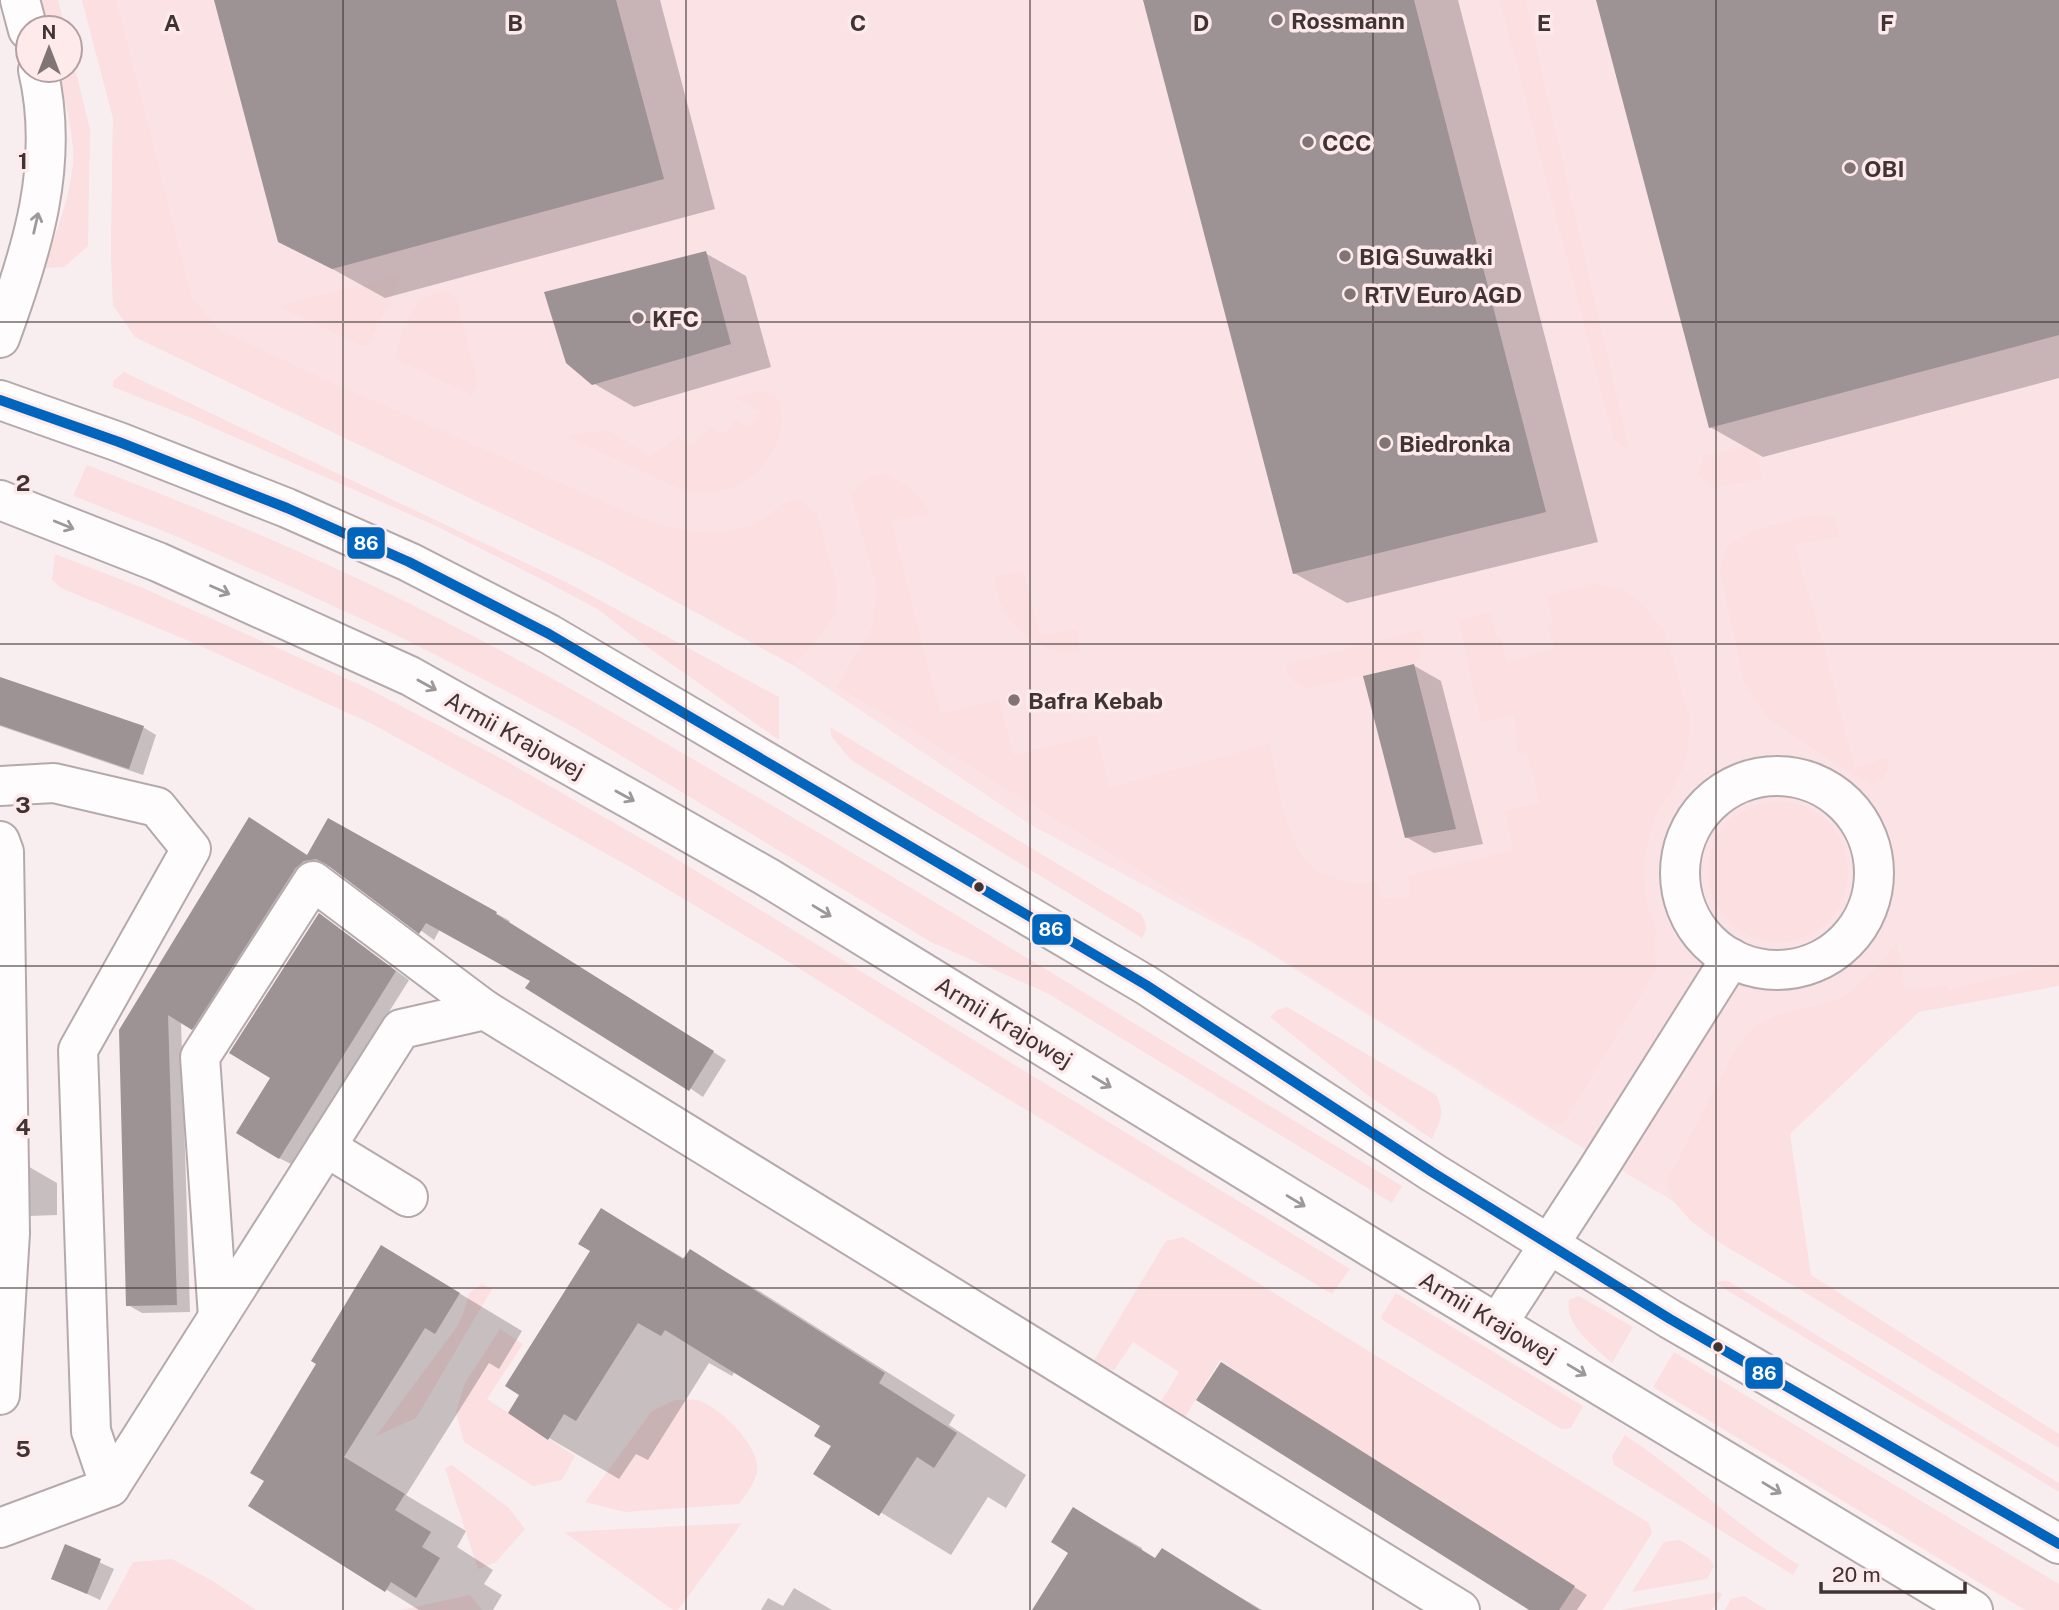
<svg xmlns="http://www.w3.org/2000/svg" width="2059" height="1610" viewBox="0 0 2059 1610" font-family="'Public Sans',sans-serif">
<rect width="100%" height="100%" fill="#f9eeef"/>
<!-- built -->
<polygon fill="#fae2e5" points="82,0 2059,0 2059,971 1948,992 1781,1014 1735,1049 1666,1182 1673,1201 1556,1132 1251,942 1031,825 793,665 605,563 135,337 113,305 111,250 113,118"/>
<!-- green -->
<g fill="#fbdfe1">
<polygon points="38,0 58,0 65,28 45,28"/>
<path d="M82,0h34l76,299 28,31 88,42 323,142c41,16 80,28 124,9 16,-7 25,-21 43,-24l18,14 21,72 -1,27 -16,24 -27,29 -188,-102 -470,-226 -22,-32 -2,-55 2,-132z"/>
<polygon points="1500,0 1525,0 1629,450 1614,439"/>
<path d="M70,47l20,83 -2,116 -24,21 -23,1c14,-27 35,-88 32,-119 -2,-26 -9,-53 -16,-79h13z"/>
<polygon points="403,274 368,345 362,346 279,306"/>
<path d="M448,291l8,7 21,84 -5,13 -76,-36c2,-21 13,-56 34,-64 5,-2 12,-3 18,-4z"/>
<polygon points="124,372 568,583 779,697 779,740 632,636 599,610 541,579 434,525 189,417 113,387 113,381"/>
<path d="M764,391l11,3c17,29 -2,68 -29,87 -16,11 -39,12 -59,11l-121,-56 42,-6 42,27 28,-20 16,8 15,-18 16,7 11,-14 14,8 10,-17 -26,-14z"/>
<polygon points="1756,443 1762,478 1711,488 1698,475 1704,456"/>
<path d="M87,465c119,46 239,95 353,154 105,53 207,113 309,173 220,128 435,263 653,394l-10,17 -345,-210 -116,-51 -356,-214 -88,-47 -93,-47 -111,-51 -112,-49 -98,-38z"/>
<path d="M884,473c15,9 44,23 45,42l-38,5 49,194 58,-14 16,55 82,-20 13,53 160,-44c8,35 16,104 46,126 5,4 14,5 20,8 13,5 29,7 42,4l5,17 29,-2 -3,-21 106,-26 -9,-39 35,-9 -13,-50 -9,1 -4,-39 -33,9 -22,-103 31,-8 6,26h4l7,25 48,-15 -7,-22 5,-3 -7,-27 47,-12 28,5 23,16 22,30 24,86 -3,30 -4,16 -11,22 -15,22 -14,50 3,41 10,27 -2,21 3,18 -92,153 -11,4 -16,-8 -631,-390 -70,-40 35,-59 5,-41 -26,-92c10,-12 16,-19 33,-22z"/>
<polygon points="1809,516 1834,517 1839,537 1794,544 1823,644 1854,768 1887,758 1889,767 1884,777 1872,783 1855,775 1803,742 1770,719 1755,701 1744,682 1720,570 1728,546 1754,530"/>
<polygon points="55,554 143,588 365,687 506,761 665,852 1350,1269 1332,1294 993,1090 784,959 637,871 494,791 372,724 194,643 61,588 52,580"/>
<path d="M1024,571l16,64 37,-5 2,22c-41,4 -84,-34 -84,-75z"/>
<path d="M1420,630l4,10 -5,16 -5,8 -106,24c-13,-5 -21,-9 -23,-23z"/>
<path d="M830,727l311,187c6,10 7,15 1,24l-291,-178 -20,-24z"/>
<circle cx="1778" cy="872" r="70"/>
<polygon points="1897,941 1904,987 1909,990 1947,985 1949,990 2059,962 2059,986 1919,1012 1790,1134 1811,1275 2059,1434 2059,1448 1801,1290 1723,1245 1691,1221 1673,1201 1666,1182 1735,1049 1756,1025 1781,1014 1838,1000 1852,991 1878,966"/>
<path d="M1287,1007l149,88c10,19 4,26 -4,44l-66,-45 -96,-77 7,-7z"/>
<polygon points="1183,1237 1649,1523 1652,1533 1603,1610 1558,1610 1308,1419 1220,1360 1185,1417 1160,1403 1179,1372 1133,1342 1114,1370 1090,1367 1166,1241"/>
<polygon points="1722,1281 1728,1281 2059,1483 2059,1492 1715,1283"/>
<polygon points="482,1284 492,1289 416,1418 376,1436 456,1328 463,1315 469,1293"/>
<polygon points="1396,1293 1583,1406 1571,1428 1561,1429 1384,1321 1381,1317"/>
<path d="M1579,1296l54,31 -21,36c-16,-15 -49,-39 -43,-63z"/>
<polygon points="500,1329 523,1344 487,1399 575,1456 562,1480 533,1486 464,1442 456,1411 465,1383"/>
<polygon points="1674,1352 2059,1584 2059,1610 2025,1610 1653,1387"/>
<path d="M675,1400c7,0 15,-1 22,0 21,5 65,48 60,71 -2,12 -10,22 -18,33l-114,8 -40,-10 67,-91z"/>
<path d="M1625,1435c60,40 113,92 174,130l-6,10 -179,-110 -2,-9z"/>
<polygon points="452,1465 509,1508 525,1529 495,1563 478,1569 445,1468"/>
<polygon points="742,1523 678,1610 673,1610 564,1532"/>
<polygon points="1680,1540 1710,1559 1714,1566 1707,1579 1632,1592 1664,1542"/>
<polygon points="172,1559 211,1580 256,1610 107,1610 133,1562"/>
<polygon points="1719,1592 1722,1594 1712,1610 1619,1610"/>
<polygon points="470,1595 482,1610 401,1610"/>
<polygon points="1744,1596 1767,1610 1725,1610 1731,1599"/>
</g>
<!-- shadow -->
<g fill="#0003">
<polygon points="216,0 660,0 715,209 385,298 280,240"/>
<polygon points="1144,0 1458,0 1598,542 1347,603 1294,573"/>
<polygon points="1607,0 2059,0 2059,378 1763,457 1710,427"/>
<polygon points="705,253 746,276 771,367 634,407 593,383"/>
<polygon points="1413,665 1441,681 1483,844 1434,853 1406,837"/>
<polygon points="0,679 143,727 156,735 143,775 0,726"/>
<polygon points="328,820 510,921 509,923 726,1060 703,1097 532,980 440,929 434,940 335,868 329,866 317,869 206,1036 181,1021 190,1312 142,1313 128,1305 121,1031 308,857"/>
<polygon points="319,915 409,980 293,1165 279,1158 273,1078"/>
<polygon points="0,1150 57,1183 57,1215 1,1217"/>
<polygon points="602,1210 685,1259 690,1252 761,1292 955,1415 949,1425 1026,1475 1006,1508 988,1497 951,1555 816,1473 833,1445 823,1425 735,1371 732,1376 709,1363 648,1460 636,1454 619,1479 549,1438"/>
<polygon points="444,1284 522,1331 499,1369 489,1363 406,1495 466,1531 457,1547 493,1570 484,1584 502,1595 493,1610 419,1610 251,1505"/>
<polygon points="1234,1372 1587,1595 1577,1610 1532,1610"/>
<polygon points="1074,1509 1142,1548 1142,1552 1162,1564 1162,1551 1262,1610 1034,1610 1071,1553"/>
<polygon points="66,1547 114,1569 100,1600 53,1578"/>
<polygon points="794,1588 832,1610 761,1610 768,1598 783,1606"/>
</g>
<!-- building -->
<g fill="#9d9294">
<polygon points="214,0 616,0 664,179 332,269 278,242"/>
<polygon points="1143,0 1414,0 1546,512 1293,574"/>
<polygon points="1596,0 2059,0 2059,335 1709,428"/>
<polygon points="706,251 731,344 592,385 566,363 544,292"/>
<polygon points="1414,664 1456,829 1405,838 1363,676"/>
<polygon points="0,677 144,726 129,769 0,725"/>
<polygon points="249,817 307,855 328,818 497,912 496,914 714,1051 689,1091 525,988 530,981 426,923 419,934 326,864 316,859 304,861 295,869 192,1030 168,1015 177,1305 126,1306 119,1030"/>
<polygon points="319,913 396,971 279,1159 236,1133 270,1078 229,1053"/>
<polygon points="601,1208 683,1259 690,1249 885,1373 879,1383 957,1433 934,1468 917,1457 879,1516 813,1474 831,1446 814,1436 820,1426 665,1330 661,1336 638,1323 576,1421 564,1414 548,1440 508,1413 519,1395 505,1386 590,1251 578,1244"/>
<polygon points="381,1245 460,1293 435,1334 425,1328 344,1457 405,1494 395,1510 431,1532 422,1547 440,1558 416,1598 391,1582 385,1592 248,1506 264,1481 250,1473 316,1364 311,1361"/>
<polygon points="1221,1362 1575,1586 1559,1610 1529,1610 1196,1400"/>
<polygon points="1073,1507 1155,1558 1162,1548 1260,1610 1032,1610 1068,1553 1051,1542"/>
<polygon points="65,1544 101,1559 87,1594 51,1579"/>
</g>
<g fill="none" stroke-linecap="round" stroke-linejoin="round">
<defs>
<g id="street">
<polyline points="20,0 28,30"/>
<path d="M0,338c32,-87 60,-175 38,-268"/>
<circle cx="1777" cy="873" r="97"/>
<polyline points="0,786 54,783 157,807 191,849 78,1050 91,1431 110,1487"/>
<polyline points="0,841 4,852 10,1233 0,1395"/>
<polyline points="326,1147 408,1197"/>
<polyline points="218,1317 200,1057 313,881 485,1010"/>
<polyline points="1498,1323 1596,1172 1731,958"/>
<polyline points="0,1528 110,1487 401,1029 485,1010 1460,1610"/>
</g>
<g id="secondary">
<polyline points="0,400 119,442 287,508 409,562 549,634 1146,985 1432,1172 1670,1319 2059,1544"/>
<polyline points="0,500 158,562 410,676 637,803 767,877 1380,1253 1973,1610"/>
</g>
</defs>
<!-- street casing -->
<use href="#street" stroke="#b5aaab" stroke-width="42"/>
<!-- secondary casing -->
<use href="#secondary" stroke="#b5aaab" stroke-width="42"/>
<!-- street -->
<use href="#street" stroke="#fefcfd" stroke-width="38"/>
<!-- secondary -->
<use href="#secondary" stroke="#fefcfd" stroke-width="38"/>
<defs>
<polyline id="bus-1" points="0,400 119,442 287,508 409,562 549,634 1146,985 1432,1172 1670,1319 2059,1544"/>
</defs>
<!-- bus-1 casing -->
<use href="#bus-1" stroke="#fee9eb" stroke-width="16"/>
<!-- bus-1 -->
<use href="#bus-1" stroke="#0065bd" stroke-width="10"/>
</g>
<!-- one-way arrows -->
<defs><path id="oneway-shaft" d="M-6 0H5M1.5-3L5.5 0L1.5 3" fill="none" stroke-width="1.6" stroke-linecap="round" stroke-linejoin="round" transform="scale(1.75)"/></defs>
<g stroke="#9e9898">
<use href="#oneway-shaft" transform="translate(36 223) rotate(-77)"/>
<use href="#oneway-shaft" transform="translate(64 525) rotate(22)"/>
<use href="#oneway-shaft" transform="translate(220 590) rotate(24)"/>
<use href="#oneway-shaft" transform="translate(427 685) rotate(29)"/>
<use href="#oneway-shaft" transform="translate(625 796) rotate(29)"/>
<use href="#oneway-shaft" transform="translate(822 911) rotate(31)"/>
<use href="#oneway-shaft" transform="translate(1102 1082) rotate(31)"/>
<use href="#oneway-shaft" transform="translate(1296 1201) rotate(31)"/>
<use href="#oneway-shaft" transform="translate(1577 1370) rotate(31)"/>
<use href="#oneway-shaft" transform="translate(1772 1488) rotate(31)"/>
</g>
<!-- grid -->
<path fill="none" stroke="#3f3334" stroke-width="2" stroke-opacity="0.55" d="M343,0v1610M686,0v1610M1030,0v1610M1373,0v1610M1716,0v1610M0,322h2059M0,644h2059M0,966h2059M0,1288h2059"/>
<!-- markers -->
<g fill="#807475" stroke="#fee9eb" stroke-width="2.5">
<circle cx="1277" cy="20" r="7"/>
<circle cx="1308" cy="142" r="7"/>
<circle cx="1850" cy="168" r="7"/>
<circle cx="1345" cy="256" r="7"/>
<circle cx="1350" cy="294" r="7"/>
<circle cx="638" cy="318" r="7"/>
<circle cx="1385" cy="443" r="7"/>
<circle cx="1014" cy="700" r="7"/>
</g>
<g fill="#3f3334" stroke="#fee9eb" stroke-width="2.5">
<circle cx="979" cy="887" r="6"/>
<circle cx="1718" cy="1347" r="6"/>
</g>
<g text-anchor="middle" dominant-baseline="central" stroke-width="7" stroke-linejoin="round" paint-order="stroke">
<!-- poi labels -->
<g font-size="23" font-weight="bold" fill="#3f3334" stroke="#fee9eb" text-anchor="start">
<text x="1291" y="20">Rossmann</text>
<text x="1322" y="142">CCC</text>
<text x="1864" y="168">OBI</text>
<text x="1359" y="256">BIG Suwałki</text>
<text x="1364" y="294">RTV Euro AGD</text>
<text x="652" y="318">KFC</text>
<text x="1399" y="443">Biedronka</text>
<text x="1028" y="700">Bafra Kebab</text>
</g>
<!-- street labels -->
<g font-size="23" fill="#3f3334" stroke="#fee9eb">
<text transform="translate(515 735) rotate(29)">Armii Krajowej</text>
<text transform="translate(1004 1022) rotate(31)">Armii Krajowej</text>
<text transform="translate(1488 1317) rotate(31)">Armii Krajowej</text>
</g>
</g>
<g font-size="23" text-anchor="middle" font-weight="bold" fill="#3f3334" stroke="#fee9eb" stroke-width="7" stroke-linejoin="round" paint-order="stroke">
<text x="172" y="31">A</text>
<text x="515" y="31">B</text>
<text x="858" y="31">C</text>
<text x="1201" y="31">D</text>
<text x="1544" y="31">E</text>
<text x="1887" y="31">F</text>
<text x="23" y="169">1</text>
<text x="23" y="491">2</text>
<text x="23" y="813">3</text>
<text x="23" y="1135">4</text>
<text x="23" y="1457">5</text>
</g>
<g stroke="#fee9eb" stroke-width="2.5">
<rect x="346" y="526" width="40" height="34" rx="7" fill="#0065bd"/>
<rect x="1031" y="913" width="41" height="33" rx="7" fill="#0065bd"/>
<rect x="1744" y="1356" width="40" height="34" rx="7" fill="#0065bd"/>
</g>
<g font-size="19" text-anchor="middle" font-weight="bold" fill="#fff">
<text x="366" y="550">86</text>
<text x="1051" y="936">86</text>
<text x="1764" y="1380">86</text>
</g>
<!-- north arrow -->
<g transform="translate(49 49)"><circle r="33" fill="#fee9eb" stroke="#b2a0a2" stroke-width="2"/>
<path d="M0-5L12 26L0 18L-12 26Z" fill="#807475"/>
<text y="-10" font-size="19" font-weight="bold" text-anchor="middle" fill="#3f3334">N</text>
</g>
<!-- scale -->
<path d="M1821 1582v10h144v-10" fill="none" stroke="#3f3334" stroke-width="3.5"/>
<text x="1832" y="1582" font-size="21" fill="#3f3334" stroke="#fee9eb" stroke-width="5" paint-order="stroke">20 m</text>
</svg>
